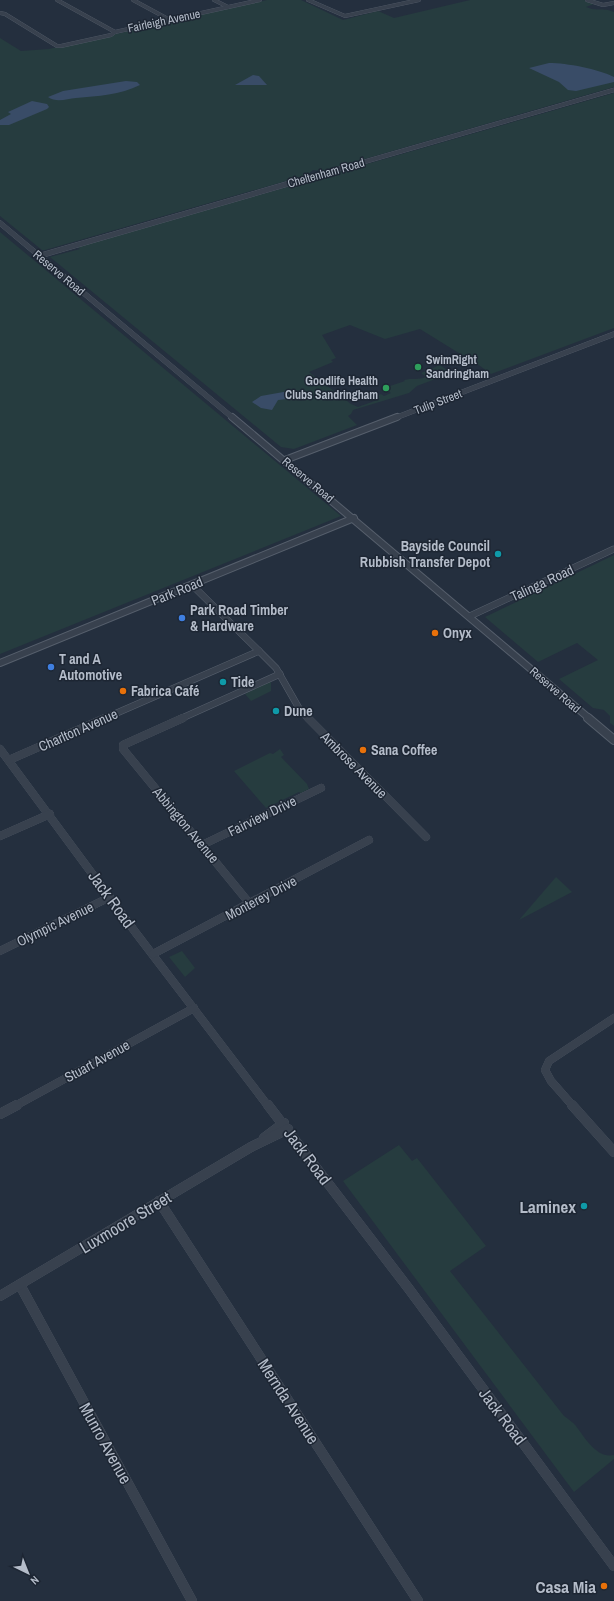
<svg xmlns="http://www.w3.org/2000/svg" width="614" height="1601" viewBox="0 0 614 1601" font-family="'Archivo Narrow',sans-serif">
<rect width="100%" height="100%" fill="#242f3e"/>
<!-- green -->
<g fill="#263c3f">
<path d="M267,0h34l42,20 35,-9 16,7 76,-18h114l10,4 -8,3c12,5 16,0 28,5v75l-291,84 -10,-1 -6,5 -262,75h-3l-42,-34v-178l21,13 28,-2z"/>
<path d="M614,93v235l-123,46 -26,-19h-3l-42,-26 -35,10 -35,-14 -28,10 14,23 -5,2 2,2 -24,10 42,32 7,3 22,-8 -3,-3 4,-2 3,2 7,-3 -7,-5 21,-7 -1,-1c7,-2 15,0 22,-3l-5,-4 19,-8 11,8 -34,13 -8,7 -56,17 -2,4 -3,2 9,9 -63,24 -13,-2 -231,-190 30,-8 -2,-2 14,-4z"/>
<polygon points="0,232 341,516 0,654"/>
<polygon points="614,555 614,726 610,723 610,716 604,710 593,708 559,679 598,660 577,643 538,662 485,617"/>
<polygon points="271,681 271,691 251,701 245,694"/>
<polygon points="280,749 284,755 281,757 307,784 309,789 301,793 299,792 266,808 234,771 270,753 273,754"/>
<polygon points="556,877 572,892 519,920"/>
<polygon points="182,951 195,968 185,977 169,957"/>
<path d="M399,1145l13,16 5,-3 69,88 -36,25 114,145c4,3 9,6 12,10 9,12 21,33 38,29v4l-40,33 -231,-311z"/>
</g>
<!-- water -->
<g fill="#394c67">
<path d="M549,63c18,0 49,6 65,14v5l-38,9 -8,-1 -9,-8 -30,-14z"/>
<polygon points="253,75 259,76 267,85 235,85"/>
<path d="M126,81l11,1 3,3c-20,10 -42,11 -64,13 -9,1 -20,5 -28,-1l15,-6z"/>
<polygon points="32,101 47,104 49,107 47,109 9,125 0,125 0,120 11,114 8,112"/>
<polygon points="289,391 296,391 307,397 304,400 296,398 278,400 272,410 261,408 252,402 261,396"/>
</g>
<g fill="none" stroke-linecap="round" stroke-linejoin="round">
<defs>
<g id="minor-far3">
<polyline points="57,0 115,32"/>
<polyline points="133,0 170,20"/>
<polyline points="214,0 228,7"/>
<polyline points="308,0 345,16 419,0"/>
<polyline points="587,0 603,5 614,3"/>
<polyline points="0,13 5,14 57,46 61,46 111,35 115,32 260,0"/>
</g>
<g id="minor-far2">
<polyline points="470,616 614,549"/>
<polyline points="259,651 276,668 300,710 309,719"/>
<polyline points="103,719 259,651 192,585"/>
<polyline points="180,719 280,674"/>
</g>
<g id="minor-far1">
<polyline points="183,718 123,745 123,749 250,904"/>
<polyline points="308,718 426,837"/>
<polyline points="0,749 136,933 268,1106"/>
<polyline points="9,760 105,718"/>
<polyline points="0,836 50,814"/>
<polyline points="202,845 321,788"/>
<polyline points="0,951 110,897"/>
<polyline points="153,954 369,840"/>
<polyline points="15,1106 194,1008"/>
<polyline points="573,1106 551,1081 545,1070 549,1061 614,1018"/>
</g>
<g id="minor">
<polyline points="268,1105 409,1289 614,1566"/>
<polyline points="572,1105 614,1152"/>
<polyline points="0,1114 17,1105"/>
<polyline points="264,1138 284,1123"/>
<polyline points="159,1201 418,1601"/>
<polyline points="20,1285 192,1601"/>
<polyline points="0,1296 251,1147 288,1129"/>
</g>
<polyline id="tertiary-far3" points="291,183 614,90"/>
<g id="tertiary-far2">
<polyline points="0,223 233,418"/>
<polyline points="39,256 294,182"/>
<polyline points="395,418 614,334"/>
</g>
<g id="tertiary-far1">
<polyline points="232,417 590,719"/>
<polyline points="285,460 397,417"/>
<polyline points="0,663 354,518"/>
</g>
<polyline id="tertiary" points="588,718 614,740"/>
</defs>
<!-- minor-far3 casing -->
<use href="#minor-far3" stroke="#565f6c" stroke-width="4"/>
<!-- minor-far2 casing -->
<use href="#minor-far2" stroke="#565f6c" stroke-width="7"/>
<!-- minor-far1 casing -->
<use href="#minor-far1" stroke="#565f6c" stroke-width="8"/>
<!-- minor casing -->
<use href="#minor" stroke="#565f6c" stroke-width="10"/>
<!-- tertiary-far3 casing -->
<use href="#tertiary-far3" stroke="#565f6c" stroke-width="4.5"/>
<!-- tertiary-far2 casing -->
<use href="#tertiary-far2" stroke="#565f6c" stroke-width="5.5"/>
<!-- tertiary-far1 casing -->
<use href="#tertiary-far1" stroke="#565f6c" stroke-width="8"/>
<!-- tertiary casing -->
<use href="#tertiary" stroke="#565f6c" stroke-width="10"/>
<!-- minor-far3 -->
<use href="#minor-far3" stroke="#38414e" stroke-width="3.5"/>
<!-- minor-far2 -->
<use href="#minor-far2" stroke="#38414e" stroke-width="6"/>
<!-- minor-far1 -->
<use href="#minor-far1" stroke="#38414e" stroke-width="8"/>
<!-- minor -->
<use href="#minor" stroke="#38414e" stroke-width="10"/>
<!-- tertiary-far3 -->
<use href="#tertiary-far3" stroke="#38414e" stroke-width="4"/>
<!-- tertiary-far2 -->
<use href="#tertiary-far2" stroke="#38414e" stroke-width="5"/>
<!-- tertiary-far1 -->
<use href="#tertiary-far1" stroke="#38414e" stroke-width="6"/>
<!-- tertiary -->
<use href="#tertiary" stroke="#38414e" stroke-width="8"/>
</g>
<!-- markers -->
<g fill="#2e9e5b" stroke="#1d2633" stroke-width="1.5">
<circle cx="418" cy="367" r="4"/>
<circle cx="386" cy="388" r="4"/>
</g>
<g fill="#0f9aa8" stroke="#1d2633" stroke-width="1.5">
<circle cx="498" cy="554" r="4"/>
<circle cx="223" cy="682" r="4"/>
<circle cx="276" cy="711" r="4"/>
<circle cx="584" cy="1206" r="4"/>
</g>
<g fill="#3f7fe0" stroke="#1d2633" stroke-width="1.5">
<circle cx="182" cy="618" r="4"/>
<circle cx="51" cy="667" r="4"/>
</g>
<g fill="#e8710a" stroke="#1d2633" stroke-width="1.5">
<circle cx="435" cy="633" r="4"/>
<circle cx="123" cy="691" r="4"/>
<circle cx="363" cy="750" r="4"/>
<circle cx="604" cy="1586" r="4"/>
</g>
<g text-anchor="middle" dominant-baseline="central" stroke-width="3" stroke-linejoin="round" paint-order="stroke">
<!-- far-street labels -->
<g font-size="12" fill="#b4bcc9" stroke="#1d2633">
<text transform="translate(164 21) rotate(-12)">Fairleigh Avenue</text>
<text transform="translate(326 173) rotate(-16)">Cheltenham Road</text>
<text transform="translate(59 273) rotate(40)">Reserve Road</text>
<text transform="translate(438 402) rotate(-21)">Tulip Street</text>
<text transform="translate(308 480) rotate(40)">Reserve Road</text>
<text transform="translate(555 690) rotate(41)">Reserve Road</text>
</g>
<!-- far-poi labels -->
<g font-size="12" font-weight="bold" fill="#b4bcc9" stroke="#1d2633" text-anchor="start">
<text x="426" y="360">SwimRight<tspan x="426" dy="14">Sandringham</tspan></text>
<text x="378" y="381" text-anchor="end">Goodlife Health<tspan x="378" dy="14">Clubs Sandringham</tspan></text>
</g>
<!-- poi labels -->
<g font-size="14" font-weight="bold" fill="#b4bcc9" stroke="#1d2633" text-anchor="start">
<text x="490" y="546" text-anchor="end">Bayside Council<tspan x="490" dy="16">Rubbish Transfer Depot</tspan></text>
<text x="190" y="610">Park Road Timber<tspan x="190" dy="16">&amp; Hardware</tspan></text>
<text x="443" y="633">Onyx</text>
<text x="59" y="659">T and A<tspan x="59" dy="16">Automotive</tspan></text>
<text x="231" y="682">Tide</text>
<text x="131" y="691">Fabrica Café</text>
<text x="284" y="711">Dune</text>
<text x="371" y="750">Sana Coffee</text>
</g>
<!-- street labels -->
<g font-size="14" fill="#b4bcc9" stroke="#1d2633">
<text transform="translate(542 583) rotate(-25)">Talinga Road</text>
<text transform="translate(177 591) rotate(-22)">Park Road</text>
<text transform="translate(78 730) rotate(-24)">Charlton Avenue</text>
<text transform="translate(354 765) rotate(45)">Ambrose Avenue</text>
<text transform="translate(262 816) rotate(-26)">Fairview Drive</text>
<text transform="translate(186 825) rotate(50)">Abbington Avenue</text>
<text transform="translate(261 898) rotate(-28)">Monterey Drive</text>
<text transform="translate(55 924) rotate(-26)">Olympic Avenue</text>
<text transform="translate(97 1061) rotate(-29)">Stuart Avenue</text>
</g>
<!-- near-street labels -->
<g font-size="17" fill="#b4bcc9" stroke="#1d2633">
<text transform="translate(112 899) rotate(54)">Jack Road</text>
<text transform="translate(308 1156) rotate(53)">Jack Road</text>
<text transform="translate(125 1222) rotate(-31)">Luxmoore Street</text>
<text transform="translate(289 1401) rotate(57)">Mernda Avenue</text>
<text transform="translate(503 1416) rotate(53)">Jack Road</text>
<text transform="translate(106 1443) rotate(61)">Munro Avenue</text>
</g>
<!-- near-poi labels -->
<g font-size="17" font-weight="bold" fill="#b4bcc9" stroke="#1d2633" text-anchor="end">
<text x="576" y="1206">Laminex</text>
<text x="596" y="1586">Casa Mia</text>
</g>
</g>
<!-- north arrow -->
<g transform="translate(28 1573) rotate(137)" stroke="#1d2633" stroke-width="3" paint-order="stroke">
<path d="M0-3L7 15L0 10L-7 15Z" fill="#b4bcc9"/>
<text y="-6" font-size="11" font-weight="bold" text-anchor="middle" fill="#b4bcc9">N</text>
</g>
</svg>
